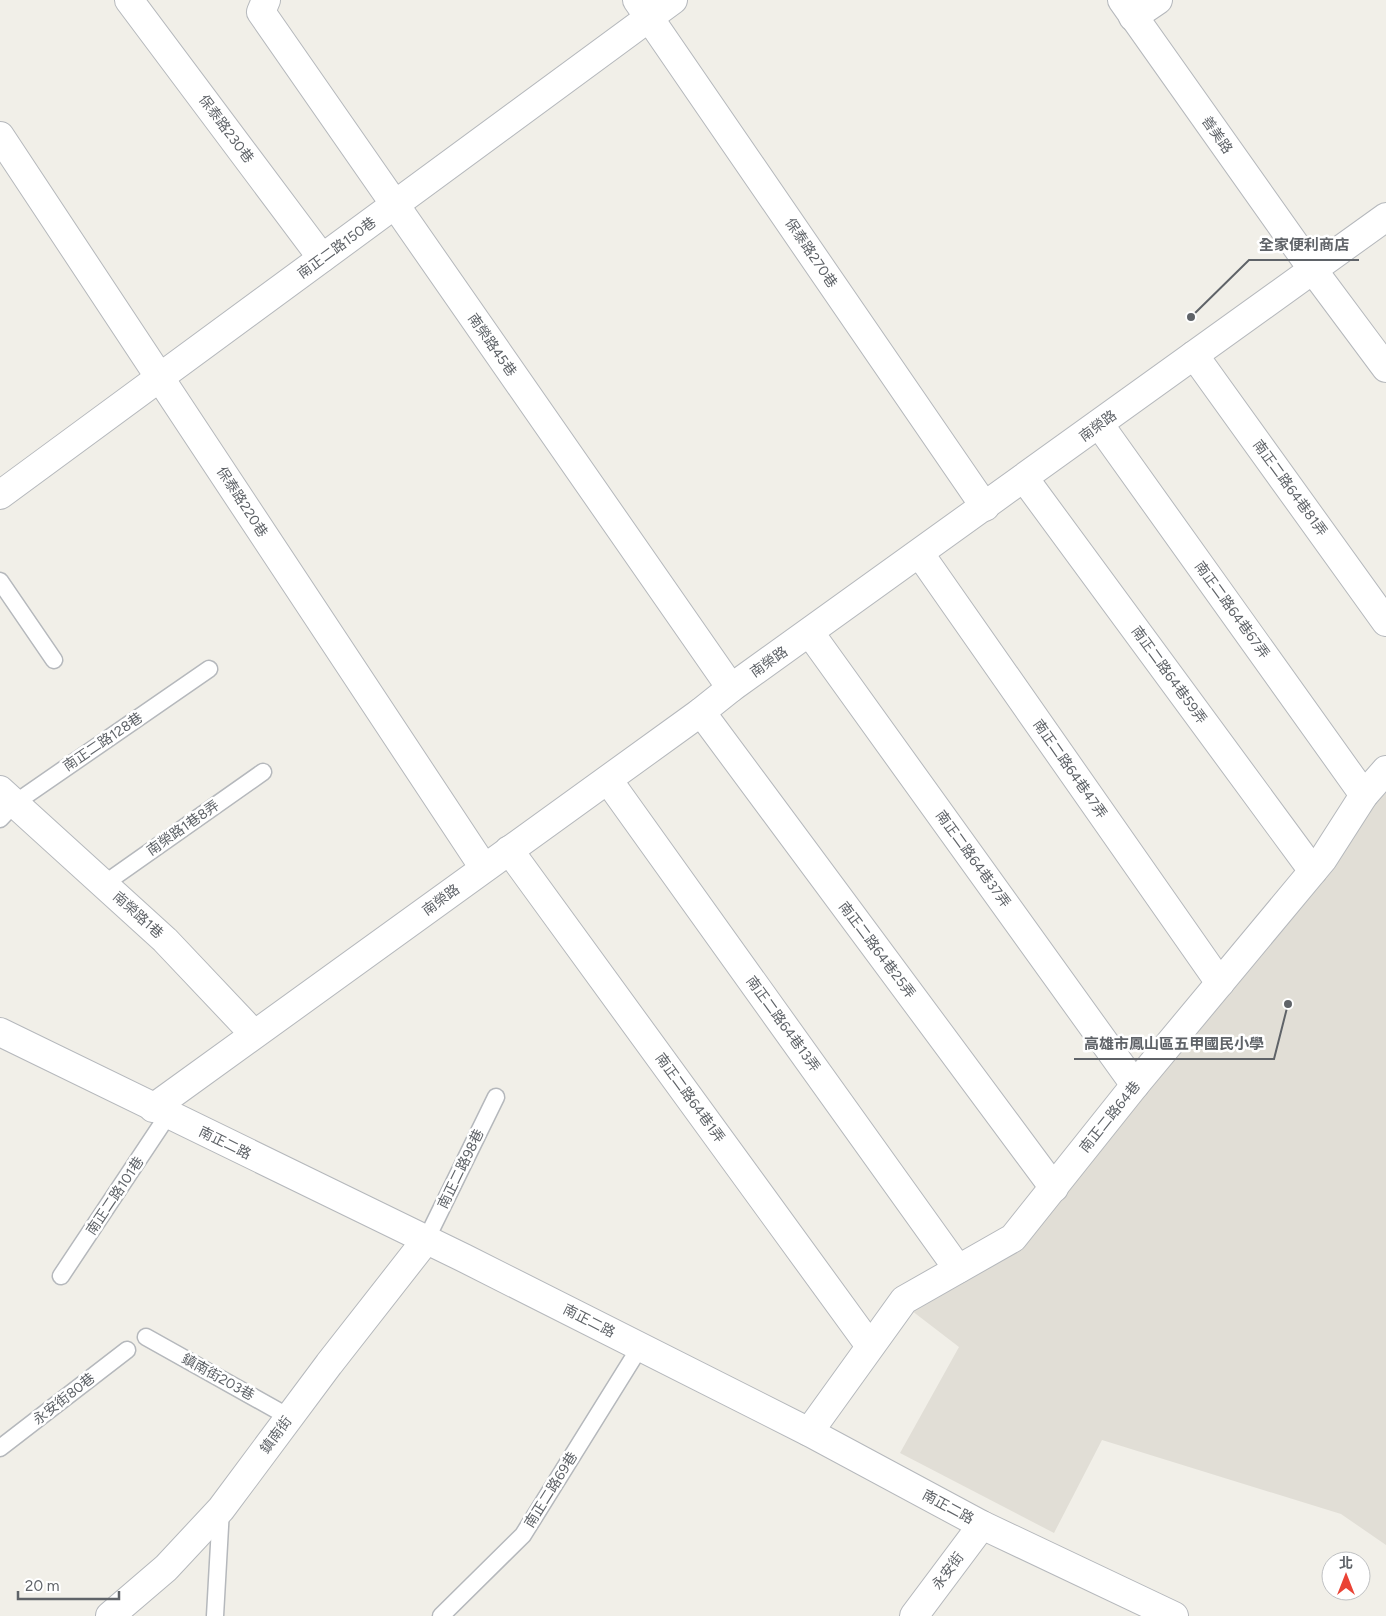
<svg xmlns="http://www.w3.org/2000/svg" width="1386" height="1616" viewBox="0 0 1386 1616" font-family="Figtree,'Noto Sans TC',sans-serif">
<rect width="100%" height="100%" fill="#f1efe8"/>
<!-- education -->
<polygon fill="#e1ded6" points="1386,764 1386,1545 1341,1514 1102,1440 1054,1533 900,1453 959,1347 903,1304 994,1244"/>
<g fill="none" stroke-linecap="round" stroke-linejoin="round">
<defs>
<g id="service">
<polyline points="0,581 54,660"/>
<polyline points="0,819 15,803 209,669"/>
<polyline points="104,884 263,772"/>
<polyline points="426,1240 496,1097"/>
<polyline points="61,1276 168,1115"/>
<polyline points="146,1337 289,1417"/>
<polyline points="0,1448 127,1350"/>
<polyline points="215,1616 221,1509"/>
<polyline points="441,1616 523,1535 640,1347"/>
</g>
<g id="minor">
<polyline points="129,0 322,258"/>
<polyline points="266,0 261,12 731,688"/>
<polyline points="637,0 985,507"/>
<polyline points="1122,0 1313,270 1386,368"/>
<polyline points="1133,17 1158,0"/>
<polyline points="0,136 484,868"/>
<polyline points="1194,355 1386,622"/>
<polyline points="1099,424 1364,795"/>
<polyline points="1024,478 1313,871"/>
<polyline points="0,495 673,0"/>
<polyline points="920,554 1220,983"/>
<polyline points="810,633 1135,1085"/>
<polyline points="701,712 1054,1188"/>
<polyline points="608,780 958,1269"/>
<polyline points="0,790 165,940 254,1034"/>
<polyline points="509,850 870,1346"/>
<polyline points="0,1032 464,1258 809,1432 982,1525 1174,1616"/>
<polyline points="153,1108 701,712 731,688 1386,217"/>
<polyline points="809,1432 904,1300 1013,1238 1135,1085 1323,859 1364,795 1386,770"/>
<polyline points="110,1616 166,1568 221,1509 329,1364 426,1240"/>
<polyline points="914,1616 982,1525"/>
</g>
</defs>
<!-- service casing -->
<use href="#service" stroke="#b5b8bc" stroke-width="19"/>
<!-- minor casing -->
<use href="#minor" stroke="#b5b8bc" stroke-width="30"/>
<!-- service -->
<use href="#service" stroke="#fff" stroke-width="16"/>
<!-- minor -->
<use href="#minor" stroke="#fff" stroke-width="28"/>
</g>
<g text-anchor="middle" dominant-baseline="central" stroke-width="5" stroke-linejoin="round" paint-order="stroke">
<!-- street labels -->
<g font-size="14" fill="#5f6368" stroke="#fff">
<text transform="translate(226 129) rotate(53)">保泰路230巷</text>
<text transform="translate(1217 135) rotate(55)">善美路</text>
<text transform="translate(337 248) rotate(-36)">南正二路150巷</text>
<text transform="translate(811 253) rotate(56)">保泰路270巷</text>
<text transform="translate(492 345) rotate(55)">南榮路45巷</text>
<text transform="translate(1098 426) rotate(-36)">南榮路</text>
<text transform="translate(1290 488) rotate(54)">南正二路64巷81弄</text>
<text transform="translate(242 502) rotate(57)">保泰路220巷</text>
<text transform="translate(1232 610) rotate(54)">南正二路64巷67弄</text>
<text transform="translate(769 662) rotate(-35)">南榮路</text>
<text transform="translate(1169 675) rotate(54)">南正二路64巷59弄</text>
<text transform="translate(103 742) rotate(-34)">南正二路128巷</text>
<text transform="translate(1070 769) rotate(55)">南正二路64巷47弄</text>
<text transform="translate(183 828) rotate(-35)">南榮路1巷8弄</text>
<text transform="translate(973 859) rotate(54)">南正二路64巷37弄</text>
<text transform="translate(441 900) rotate(-36)">南榮路</text>
<text transform="translate(138 915) rotate(42)">南榮路1巷</text>
<text transform="translate(877 950) rotate(53)">南正二路64巷25弄</text>
<text transform="translate(783 1024) rotate(54)">南正二路64巷13弄</text>
<text transform="translate(690 1098) rotate(54)">南正二路64巷1弄</text>
<text transform="translate(1110 1117) rotate(-51)">南正二路64巷</text>
<text transform="translate(225 1143) rotate(26)">南正二路</text>
<text transform="translate(461 1169) rotate(-64)">南正二路98巷</text>
<text transform="translate(115 1196) rotate(-56)">南正二路101巷</text>
<text transform="translate(589 1321) rotate(27)">南正二路</text>
<text transform="translate(218 1377) rotate(29)">鎮南街203巷</text>
<text transform="translate(64 1399) rotate(-38)">永安街80巷</text>
<text transform="translate(276 1435) rotate(-53)">鎮南街</text>
<text transform="translate(551 1490) rotate(-58)">南正二路69巷</text>
<text transform="translate(948 1507) rotate(28)">南正二路</text>
<text transform="translate(948 1571) rotate(-53)">永安街</text>
</g>
</g>
<!-- callouts -->
<path fill="none" stroke="#5f6368" stroke-width="2" d="M1191 317L1249 260H1359M1288 1004L1274 1059H1074"/>
<g fill="#5f6368" stroke="#fff" stroke-width="2">
<circle cx="1191" cy="317" r="5"/>
<circle cx="1288" cy="1004" r="5"/>
</g>
<g font-size="15" text-anchor="middle" font-weight="bold" fill="#5f6368" stroke="#fff" stroke-width="5" stroke-linejoin="round" paint-order="stroke">
<text x="1304" y="250">全家便利商店</text>
<text x="1174" y="1049">高雄市鳳山區五甲國民小學</text>
</g>
<!-- north arrow -->
<g transform="translate(1346 1576)"><circle r="24" fill="#ffffff" stroke="#bfc1c3"/>
<path d="M0-4L9 19L0 12L-9 19Z" fill="#ea4335"/>
<text y="-8" font-size="14" font-weight="bold" text-anchor="middle" fill="#5f6368">北</text>
</g>
<!-- scale -->
<path d="M18 1591v8h101v-8" fill="none" stroke="#5f6368" stroke-width="2.5"/>
<text x="25" y="1591" font-size="15" fill="#5f6368" stroke="#ffffff" stroke-width="4" paint-order="stroke">20 m</text>
</svg>
